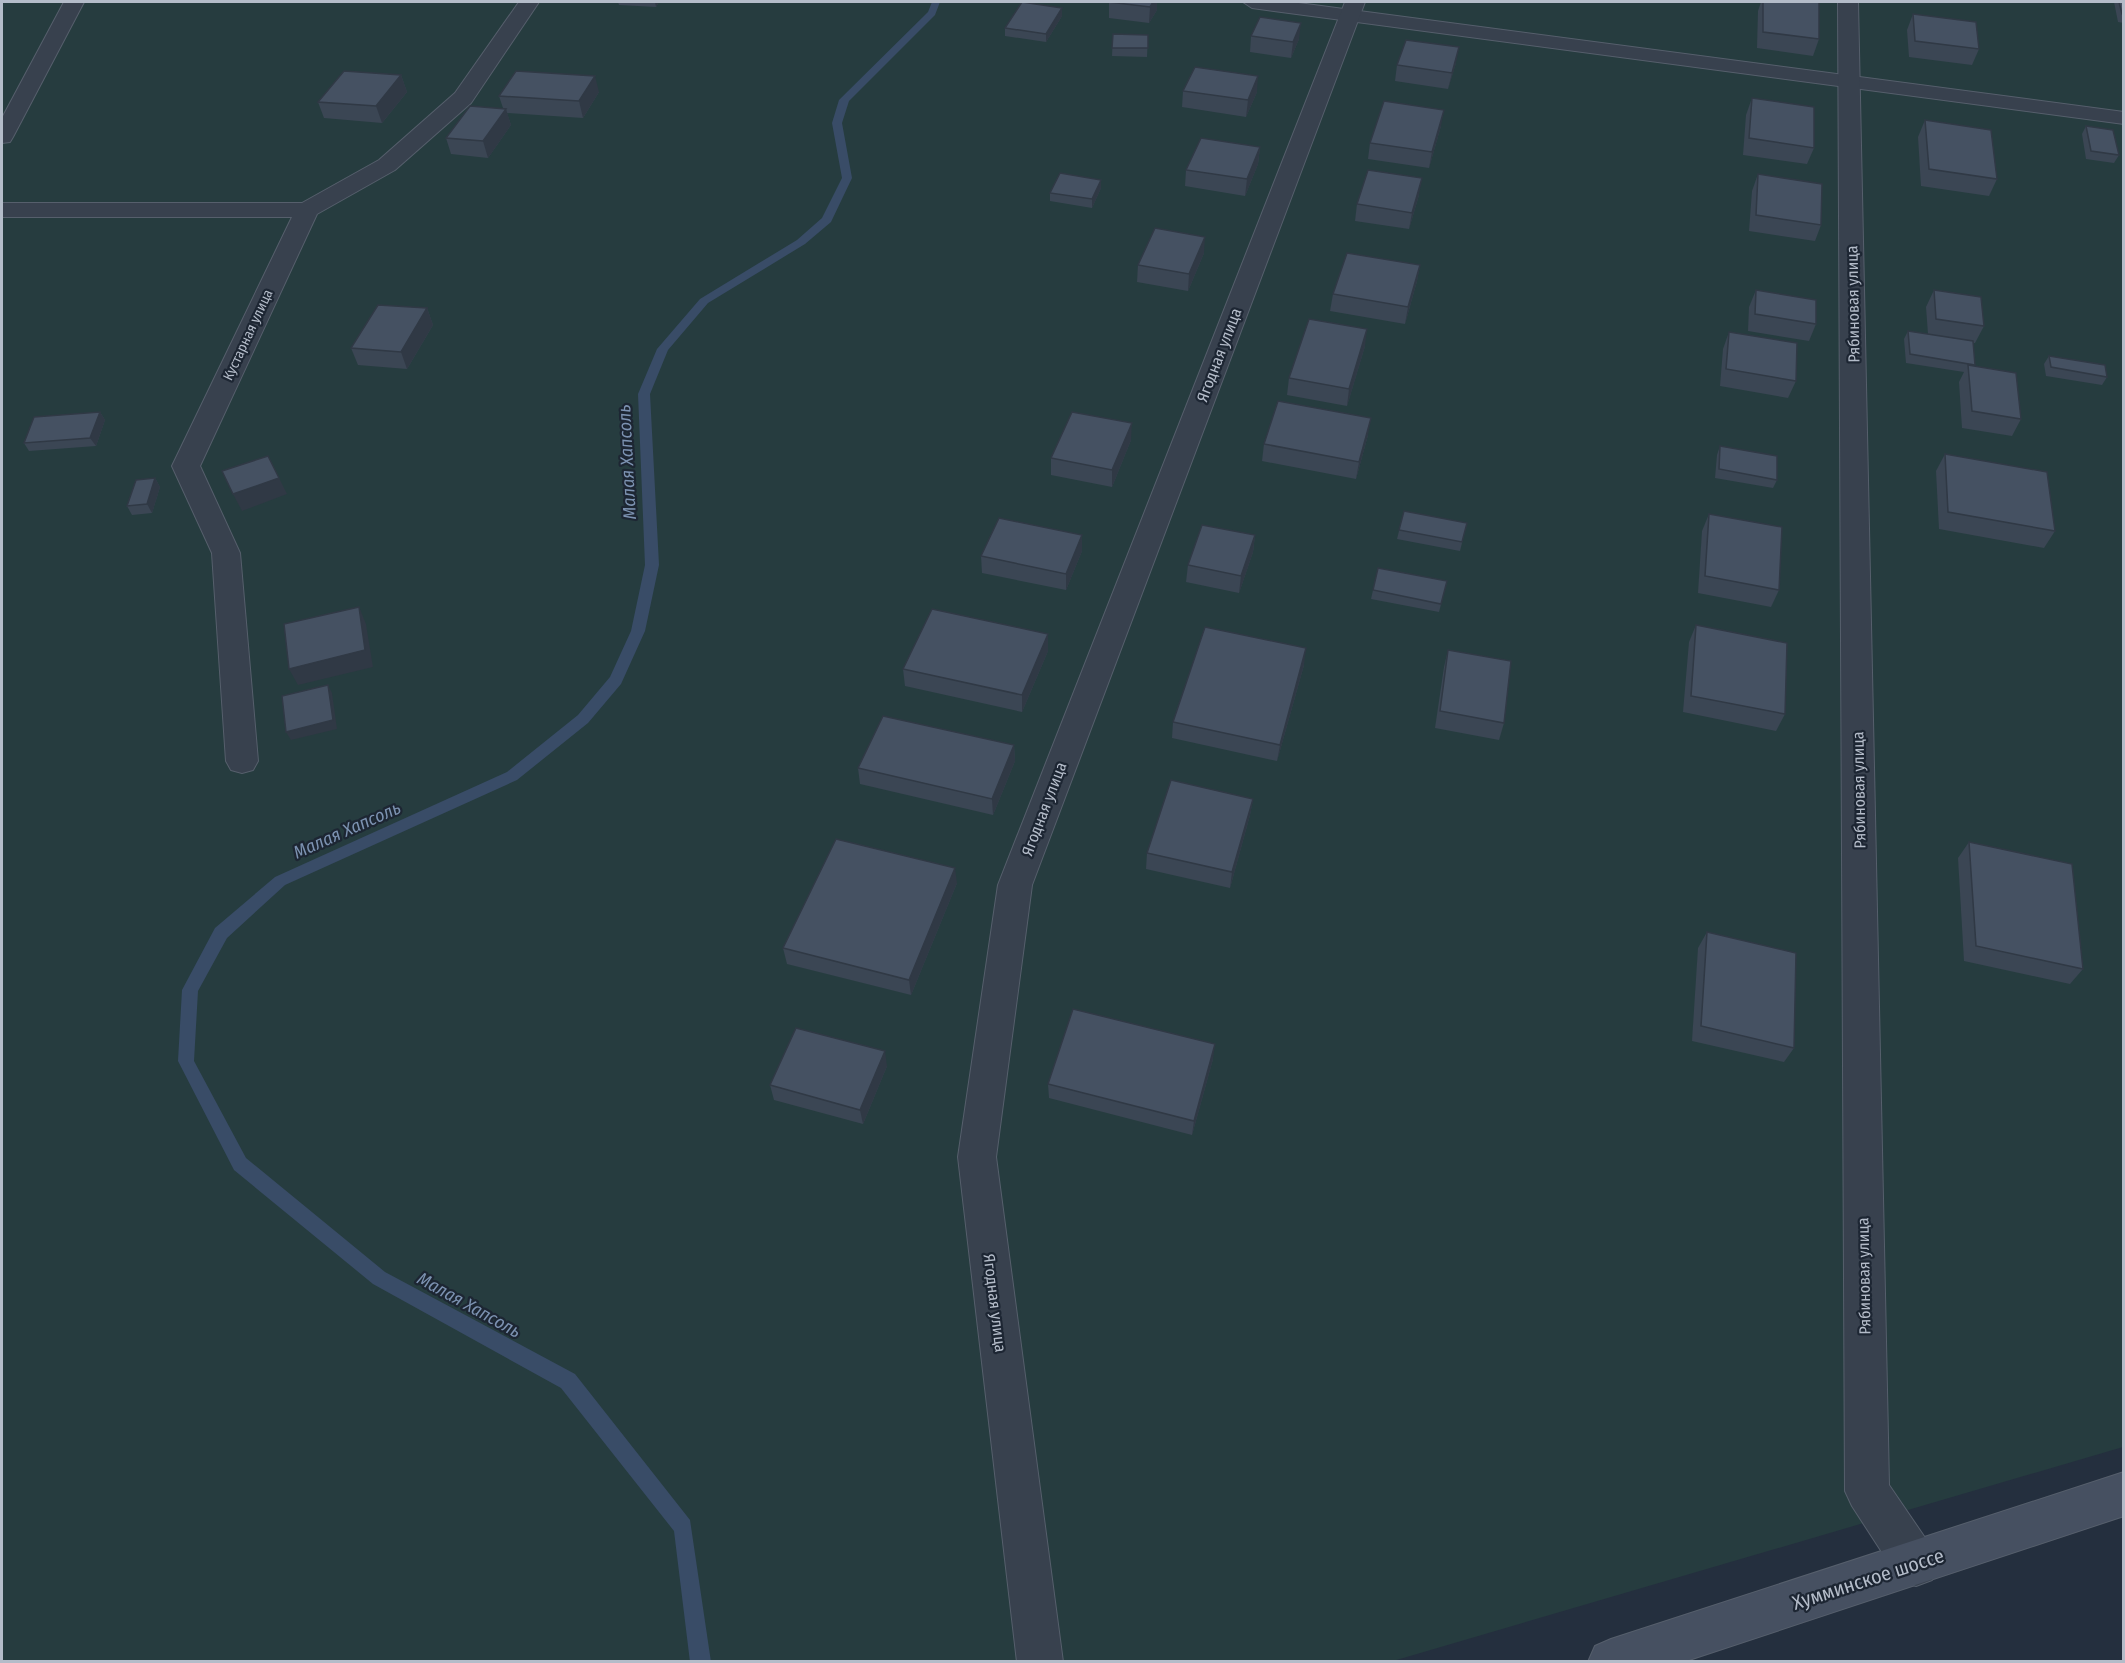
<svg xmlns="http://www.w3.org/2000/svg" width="2125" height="1663" viewBox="0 0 2125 1663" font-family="'Fira Sans Condensed',sans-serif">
<rect width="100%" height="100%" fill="#242f3e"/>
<!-- green -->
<polygon fill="#263c3f" points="2,2 2123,2 2123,1447 1393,1661 2,1661"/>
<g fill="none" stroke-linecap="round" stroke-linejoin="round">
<!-- stream -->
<polygon fill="#394c67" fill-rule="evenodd" points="932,2 940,2 935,15 849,101 842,123 852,178 831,222 805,244 708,303 668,350 650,394 659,565 645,631 621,684 588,723 517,780 285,885 227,938 198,991 194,1061 246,1158 385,1272 575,1374 690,1520 711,1662 690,1662 674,1531 561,1388 373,1284 234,1170 178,1061 182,990 215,928 275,877 507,772 578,715 610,677 631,631 645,565 638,394 657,349 700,299 797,240 822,218 842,178 832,123 839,100 928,12"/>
<defs>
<polygon id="service" points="1243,2 1291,2 2124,112 2124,124 1252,8"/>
<g id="minor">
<polygon points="64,2 84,2 13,137 10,142 2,143 2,118"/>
<polygon points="519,2 539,2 471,103 395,170 317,214 200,466 240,553 258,761 253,770 242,773 231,770 226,761 212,553 172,466 292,217 2,217 2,203 302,203 379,160 455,93"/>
<polygon points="1345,2 1365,2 1032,885 996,1157 1063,1662 1017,1662 958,1157 998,885"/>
<polygon points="1838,2 1858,2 1889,1485 1932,1548 1938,1564 1932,1580 1916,1586 1900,1580 1852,1506 1845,1491"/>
</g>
<polygon id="secondary" points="2124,1472 2124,1516 1683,1662 1588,1662 1595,1646 1611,1639"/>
</defs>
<!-- service casing -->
<use href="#service" stroke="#565f6c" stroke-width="2"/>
<!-- minor casing -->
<use href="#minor" stroke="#565f6c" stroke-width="2"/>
<!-- secondary casing -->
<use href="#secondary" stroke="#565f6c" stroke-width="2"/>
<!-- service -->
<use href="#service" fill="#38414e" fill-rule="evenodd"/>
<!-- minor -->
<use href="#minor" fill="#38414e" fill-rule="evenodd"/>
<!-- secondary -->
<use href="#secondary" fill="#465061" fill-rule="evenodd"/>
</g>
<!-- wall -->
<g fill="#3b4654">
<polygon points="618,2 659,2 656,7 619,5"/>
<polygon points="1109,2 1157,2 1157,10 1149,23 1109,18"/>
<polygon points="1761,2 1819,2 1819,39 1813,56 1757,48 1758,11"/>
<polygon points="2114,2 2124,2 2124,23 2118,22"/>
<polygon points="1913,14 1979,49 1972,65 1909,57 1907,30"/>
<polygon points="1062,16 1046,42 1005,36 1005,28"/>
<polygon points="1113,34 1148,35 1147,57 1112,56"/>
<polygon points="1251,36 1299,39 1291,58 1250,52"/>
<polygon points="1456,63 1448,89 1395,81 1397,65"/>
<polygon points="401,75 407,92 382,123 324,118 318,102"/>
<polygon points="1183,91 1257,92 1246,117 1182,107"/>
<polygon points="599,92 583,118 507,113 511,125 488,158 451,154 446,138 503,108 499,96"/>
<polygon points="1752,98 1814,148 1807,164 1743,155 1746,115"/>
<polygon points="1925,120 1997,179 1989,196 1921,186 1918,137"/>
<polygon points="1441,126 1429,168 1368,159 1370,143"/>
<polygon points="2086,126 2119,155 2114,163 2086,159 2082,134"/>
<polygon points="1260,147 1258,164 1245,196 1185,186 1186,170"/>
<polygon points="1758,174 1821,225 1815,241 1749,231 1752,191"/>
<polygon points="1101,180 1101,188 1092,208 1050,201 1050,193"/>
<polygon points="1419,195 1409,229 1355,221 1357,204"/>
<polygon points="1204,253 1188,291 1137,282 1138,265"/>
<polygon points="1420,265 1417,281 1405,324 1330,311 1333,294"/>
<polygon points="1756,290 1816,324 1809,341 1748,331 1749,307"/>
<polygon points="1934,290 1984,326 1975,343 1973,343 1975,365 1974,366 2021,419 2012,436 1962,428 1959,382 1964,372 1906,363 1904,339 1908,331 1928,334 1926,307"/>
<polygon points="427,308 433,325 407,369 358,365 351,348"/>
<polygon points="1729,332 1796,381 1788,398 1720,386 1723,349"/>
<polygon points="1365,346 1347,406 1287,395 1289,378"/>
<polygon points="2049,356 2107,377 2102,385 2046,376 2044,364"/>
<polygon points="100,412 105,420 96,446 29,451 24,443"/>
<polygon points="1368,435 1356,479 1262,461 1264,444"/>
<polygon points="1131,440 1112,487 1051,475 1051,458"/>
<polygon points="1720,446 1777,480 1773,488 1715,478 1717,455"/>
<polygon points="1945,454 2055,531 2044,548 1939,529 1936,471"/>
<polygon points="155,478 160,487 152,513 132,515 127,506"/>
<polygon points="1404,511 1467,523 1460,551 1397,539"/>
<polygon points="1709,514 1779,590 1771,607 1698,593 1702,531"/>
<polygon points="1255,535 1253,552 1239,593 1186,582 1188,565"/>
<polygon points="1082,551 1066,590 982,573 981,556"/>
<polygon points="1378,568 1447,581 1439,612 1371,599"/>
<polygon points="1696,625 1785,714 1776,731 1683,712 1689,642"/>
<polygon points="1048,634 1048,651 1022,712 905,686 903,669"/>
<polygon points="1448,650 1504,723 1499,740 1435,728 1444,667"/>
<polygon points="1304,665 1277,761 1172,738 1173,722"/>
<polygon points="1014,745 1015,761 993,815 860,784 858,768"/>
<polygon points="1253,799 1250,815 1230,888 1146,869 1147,853"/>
<polygon points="1969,842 2083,969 2070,984 1964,961 1958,858"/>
<polygon points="957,883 911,995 787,964 783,948"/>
<polygon points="1707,932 1794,1048 1784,1062 1692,1041 1698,948"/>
<polygon points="1213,1059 1192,1135 1049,1098 1048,1084"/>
<polygon points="887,1066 863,1124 774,1100 770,1085"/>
</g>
<!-- shaded-wall -->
<g fill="#303945">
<polygon points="655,2 659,2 656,7"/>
<polygon points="1153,2 1157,2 1157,10 1149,23 1150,7"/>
<polygon points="1062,8 1062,16 1046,42 1046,34"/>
<polygon points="1301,23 1299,39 1291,58 1293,42"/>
<polygon points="1459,47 1456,63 1448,89 1452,73"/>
<polygon points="401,75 407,92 382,123 376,106"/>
<polygon points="595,76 599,92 583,118 579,101"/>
<polygon points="1258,76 1257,92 1246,117 1248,100"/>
<polygon points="506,109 511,125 488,158 483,141"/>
<polygon points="1444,110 1441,126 1429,168 1432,152"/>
<polygon points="1260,147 1258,164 1245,196 1247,179"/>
<polygon points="1422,178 1419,195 1409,229 1412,213"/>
<polygon points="1101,180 1101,188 1092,208 1092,199"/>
<polygon points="1205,237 1204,253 1188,291 1189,274"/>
<polygon points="1420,265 1417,281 1405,324 1408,307"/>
<polygon points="427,308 433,325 407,369 401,352"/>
<polygon points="1367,329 1365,346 1347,406 1349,389"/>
<polygon points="100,412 105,420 96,446 90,438"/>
<polygon points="1371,418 1368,435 1356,479 1359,462"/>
<polygon points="1132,423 1131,440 1112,487 1112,470"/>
<polygon points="155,478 160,487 152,513 147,504"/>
<polygon points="279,478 287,494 242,511 233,494"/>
<polygon points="1082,535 1082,551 1066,590 1066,574"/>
<polygon points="1255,535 1253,552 1239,593 1241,576"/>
<polygon points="359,607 366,624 373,667 298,685 289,669"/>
<polygon points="1048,634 1048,651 1022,712 1022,695"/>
<polygon points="1306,648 1304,665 1277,761 1280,745"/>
<polygon points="328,685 332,693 337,729 291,740 286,732"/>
<polygon points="1014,745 1015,761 993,815 992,799"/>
<polygon points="1253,799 1250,815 1230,888 1232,872"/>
<polygon points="955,868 957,883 911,995 909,980"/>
<polygon points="1215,1044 1213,1059 1192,1135 1194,1121"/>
<polygon points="885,1051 887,1066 863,1124 860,1110"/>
</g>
<!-- building -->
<g fill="#455162" stroke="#303945" stroke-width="1.5">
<polygon points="1022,2 1062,8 1046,34 1005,28"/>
<polygon points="1109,2 1153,2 1150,7"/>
<polygon points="1763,2 1819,2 1819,39 1763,32"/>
<polygon points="2119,2 2124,2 2124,14 2122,14"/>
<polygon points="1913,14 1976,22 1979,49 1915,41"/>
<polygon points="1260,17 1301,23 1293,42 1251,36"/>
<polygon points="1113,34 1148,35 1148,48 1112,48"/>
<polygon points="1406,40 1459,47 1452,73 1397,65"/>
<polygon points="1195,67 1258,76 1248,100 1183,91"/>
<polygon points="344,71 401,75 376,106 318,102"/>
<polygon points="516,71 595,76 579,101 499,96"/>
<polygon points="1752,98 1814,107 1814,148 1749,138"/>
<polygon points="1384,101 1444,110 1432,152 1370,143"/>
<polygon points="470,106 506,109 483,141 446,138"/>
<polygon points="1925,120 1991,130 1997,179 1929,169"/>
<polygon points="2086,126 2113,130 2119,155 2091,151"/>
<polygon points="1201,138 1260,147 1247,179 1186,170"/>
<polygon points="1368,170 1422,178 1412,213 1357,204"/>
<polygon points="1060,173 1101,180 1092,199 1050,193"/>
<polygon points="1758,174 1822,184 1821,225 1756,215"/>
<polygon points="1155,228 1205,237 1189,274 1138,265"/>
<polygon points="1347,253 1420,265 1408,307 1333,294"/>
<polygon points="1756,290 1816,300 1816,324 1755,314"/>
<polygon points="1934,290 1981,297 1984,326 1936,319"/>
<polygon points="378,305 427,308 401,352 351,348"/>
<polygon points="1309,319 1367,329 1349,389 1289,378"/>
<polygon points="1908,331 1973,341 1975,365 1910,354"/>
<polygon points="1729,332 1797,343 1796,381 1726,369"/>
<polygon points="2049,356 2105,365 2107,377 2051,367"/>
<polygon points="1968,365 2016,373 2021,419 1972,411"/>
<polygon points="1278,401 1371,418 1359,462 1264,444"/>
<polygon points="100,412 90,438 24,443 34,417"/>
<polygon points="1072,412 1132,423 1112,470 1051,458"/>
<polygon points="1720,446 1777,456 1777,480 1719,469"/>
<polygon points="1945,454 2047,472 2055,531 1948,512"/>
<polygon points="268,456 279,478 233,494 222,471"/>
<polygon points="155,478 147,504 127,506 136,480"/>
<polygon points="1404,511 1467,523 1462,542 1399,530"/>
<polygon points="1709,514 1782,527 1779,590 1705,576"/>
<polygon points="999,518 1082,535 1066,574 981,556"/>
<polygon points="1202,525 1255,535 1241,576 1188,565"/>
<polygon points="1378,568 1447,581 1441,604 1373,590"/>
<polygon points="359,607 365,650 289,669 284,624"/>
<polygon points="932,609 1048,634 1022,695 903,669"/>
<polygon points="1696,625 1787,643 1785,714 1691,696"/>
<polygon points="1205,627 1306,648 1280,745 1173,722"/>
<polygon points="1448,650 1511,661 1504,723 1440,711"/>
<polygon points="328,685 333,720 286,732 282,696"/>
<polygon points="883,716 1014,745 992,799 858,768"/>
<polygon points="1171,780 1253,799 1232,872 1147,853"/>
<polygon points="836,839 955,868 909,980 783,948"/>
<polygon points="1969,842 2072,864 2083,969 1976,946"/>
<polygon points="1707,932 1796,953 1794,1048 1701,1026"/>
<polygon points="1073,1009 1215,1044 1194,1121 1048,1084"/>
<polygon points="796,1028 885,1051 860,1110 770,1085"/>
</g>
<g text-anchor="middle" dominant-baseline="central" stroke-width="4.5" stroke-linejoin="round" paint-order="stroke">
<!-- far-street labels -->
<g font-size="14" fill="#b4bcc9" stroke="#1d2633">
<text transform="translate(248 335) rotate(-65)">Кустарная улица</text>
</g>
<!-- street labels -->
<g font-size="16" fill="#b4bcc9" stroke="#1d2633">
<text transform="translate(1853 304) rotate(-91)">Рябиновая улица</text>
<text transform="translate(1219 355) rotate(-69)">Ягодная улица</text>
<text transform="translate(1859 790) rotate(-91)">Рябиновая улица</text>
<text transform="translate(1044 809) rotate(-69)">Ягодная улица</text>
<text transform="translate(1864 1276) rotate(-91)">Рябиновая улица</text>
<text transform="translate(995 1303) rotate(83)">Ягодная улица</text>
</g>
<!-- water labels -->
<g font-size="18" font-style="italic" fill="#7c92b1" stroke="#1d2633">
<text transform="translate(627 462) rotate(-93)">Малая Хапсоль</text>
<text transform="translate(347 830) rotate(-24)">Малая Хапсоль</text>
<text transform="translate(469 1305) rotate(29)">Малая Хапсоль</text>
</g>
<!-- near-street labels -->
<g font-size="20" fill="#b4bcc9" stroke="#1d2633">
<text transform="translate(1868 1579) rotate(-18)">Хумминское шоссе</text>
</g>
</g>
<!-- border -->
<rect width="2125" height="1663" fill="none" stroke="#b4bcc9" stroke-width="6"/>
</svg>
